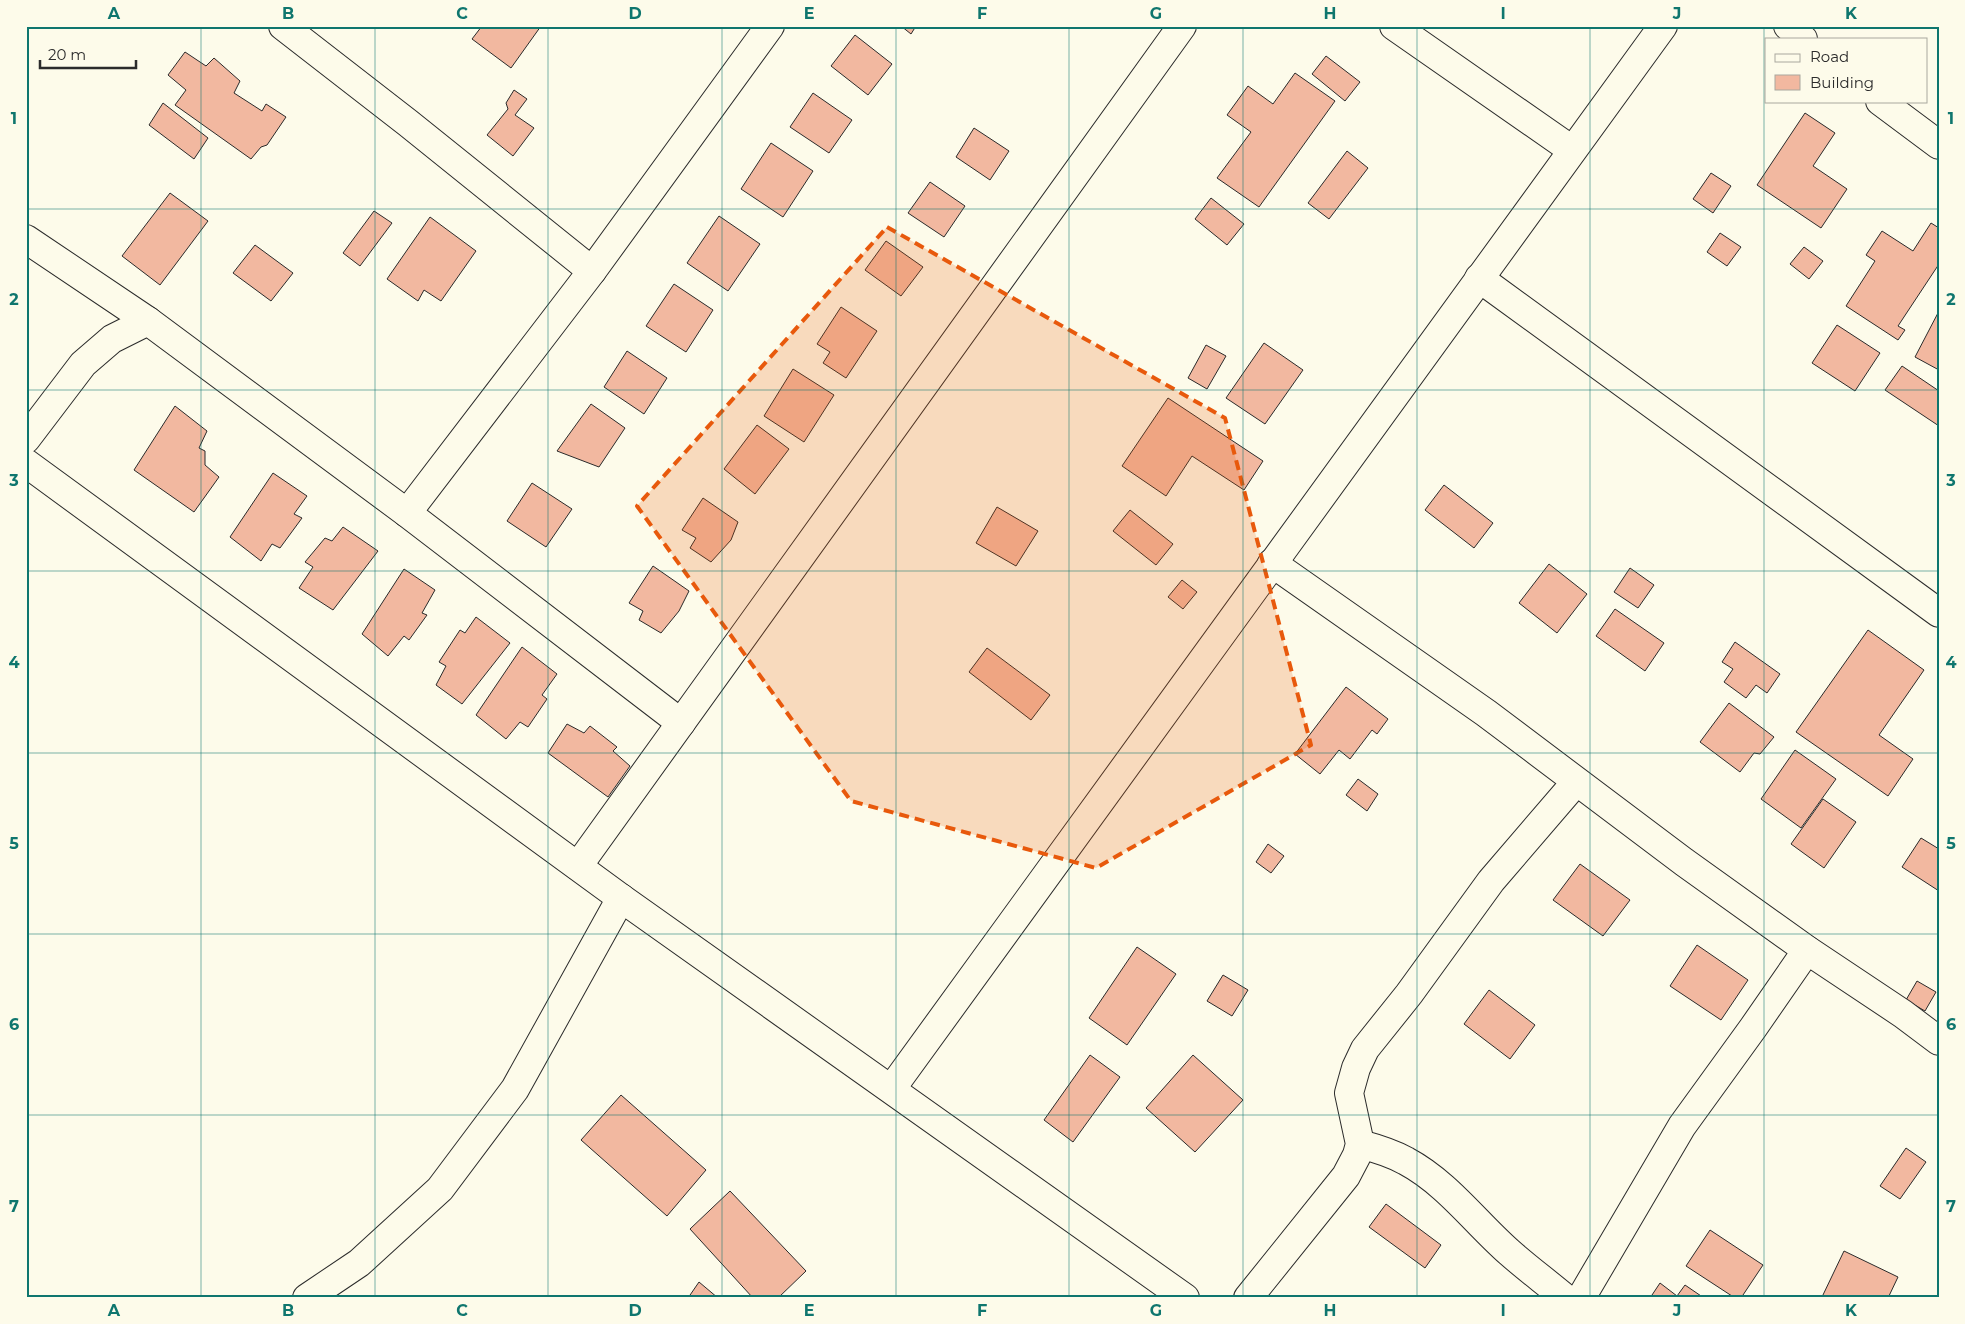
<svg xmlns="http://www.w3.org/2000/svg" width="1965" height="1324" viewBox="0 0 1965 1324" font-family="Montserrat,sans-serif">
<rect width="100%" height="100%" fill="#fdfbea"/>
<!-- building -->
<g fill="#f2b8a0" stroke="#2b2b2b">
<polygon points="482,26 541,26 511,68 472,39"/>
<polygon points="901,26 916,26 911,34"/>
<polygon points="855,35 892,64 868,95 831,66"/>
<polygon points="185,52 206,66 214,58 240,81 234,93 262,111 266,104 286,117 267,145 261,147 251,159 175,105 186,90 168,75"/>
<polygon points="1326,56 1360,82 1345,101 1312,74"/>
<polygon points="1295,73 1335,101 1259,207 1217,178 1251,132 1227,115 1248,86 1273,104"/>
<polygon points="514,90 527,99 515,115 534,128 513,156 487,135 508,109 506,103"/>
<polygon points="813,93 852,120 829,153 790,127"/>
<polygon points="163,103 208,138 194,159 149,125"/>
<polygon points="1805,113 1835,133 1813,166 1847,189 1821,228 1757,185"/>
<polygon points="974,128 1009,151 990,180 956,157"/>
<polygon points="771,143 813,171 783,217 741,189"/>
<polygon points="1347,151 1368,168 1329,219 1308,203"/>
<polygon points="1711,173 1731,186 1713,213 1693,199"/>
<polygon points="930,182 965,206 944,237 908,213"/>
<polygon points="170,193 208,221 160,285 122,256"/>
<polygon points="1211,198 1244,224 1227,245 1195,219"/>
<polygon points="374,211 392,223 360,266 343,253"/>
<polygon points="719,216 760,244 728,291 687,263"/>
<polygon points="430,217 476,251 441,301 424,290 418,301 387,279"/>
<polygon points="1931,223 1939,228 1939,264 1898,326 1905,330 1898,340 1846,306 1875,261 1866,255 1882,231 1913,251"/>
<polygon points="1720,233 1741,247 1727,266 1707,252"/>
<polygon points="886,241 923,267 901,296 865,270"/>
<polygon points="255,245 293,273 271,301 233,273"/>
<polygon points="1804,247 1823,261 1809,279 1790,264"/>
<polygon points="674,284 713,310 686,352 646,326"/>
<polygon points="841,307 877,331 846,378 823,363 830,352 817,344"/>
<polygon points="1939,311 1939,370 1915,357"/>
<polygon points="1837,325 1880,353 1855,391 1812,363"/>
<polygon points="1264,343 1303,370 1265,424 1226,398"/>
<polygon points="1206,345 1226,356 1207,389 1188,378"/>
<polygon points="627,351 667,378 644,414 604,387"/>
<polygon points="1902,366 1939,391 1939,426 1885,390"/>
<polygon points="793,369 834,395 804,442 764,416"/>
<polygon points="1168,398 1263,461 1244,490 1192,456 1166,496 1122,466"/>
<polygon points="591,404 625,428 599,467 557,451"/>
<polygon points="175,406 207,431 199,448 205,451 205,465 219,477 194,512 134,470"/>
<polygon points="757,425 789,449 755,494 724,469"/>
<polygon points="273,473 307,496 294,514 302,518 280,548 272,544 261,561 230,537"/>
<polygon points="532,483 572,509 546,547 507,521"/>
<polygon points="1444,485 1493,523 1474,548 1425,510"/>
<polygon points="703,498 738,522 731,540 711,562 690,548 696,538 682,530"/>
<polygon points="997,507 1038,531 1016,566 976,543"/>
<polygon points="1130,510 1173,544 1156,565 1113,531"/>
<polygon points="343,527 378,551 333,610 299,588 313,567 305,562 325,538 332,541"/>
<polygon points="1549,564 1587,594 1557,633 1519,603"/>
<polygon points="653,566 689,591 679,611 661,633 639,620 643,611 629,603"/>
<polygon points="1630,568 1654,585 1638,608 1614,592"/>
<polygon points="404,569 435,590 422,613 427,615 409,640 404,636 388,656 362,634"/>
<polygon points="1182,580 1197,592 1183,609 1168,597"/>
<polygon points="1615,609 1664,643 1645,671 1596,636"/>
<polygon points="476,617 510,643 462,704 436,685 446,666 439,662 460,630 465,633"/>
<polygon points="1868,630 1924,670 1879,735 1913,759 1888,796 1796,732"/>
<polygon points="1735,642 1780,674 1767,693 1756,685 1746,698 1724,682 1733,669 1722,662"/>
<polygon points="522,647 557,674 542,695 547,699 528,727 520,722 506,739 476,715"/>
<polygon points="987,648 1050,695 1031,720 969,672"/>
<polygon points="1346,687 1388,719 1377,734 1372,730 1350,759 1339,750 1320,774 1295,754"/>
<polygon points="1729,703 1774,737 1760,754 1754,753 1740,772 1700,742"/>
<polygon points="567,724 584,733 590,726 617,747 613,751 630,766 608,797 548,753"/>
<polygon points="1795,750 1836,779 1801,828 1761,799"/>
<polygon points="1358,779 1378,794 1367,811 1346,795"/>
<polygon points="1823,799 1856,822 1824,868 1791,844"/>
<polygon points="1921,838 1939,849 1939,891 1902,867"/>
<polygon points="1268,844 1284,856 1271,873 1256,862"/>
<polygon points="1580,864 1630,900 1603,936 1553,900"/>
<polygon points="1697,945 1748,980 1721,1020 1670,986"/>
<polygon points="1137,947 1176,974 1127,1045 1089,1018"/>
<polygon points="1223,975 1248,990 1232,1016 1207,1001"/>
<polygon points="1917,981 1936,992 1925,1011 1906,1000"/>
<polygon points="1489,990 1535,1025 1510,1059 1464,1024"/>
<polygon points="1090,1055 1120,1077 1073,1142 1044,1120"/>
<polygon points="1193,1055 1243,1100 1195,1152 1146,1108"/>
<polygon points="621,1095 706,1170 667,1216 581,1140"/>
<polygon points="1906,1148 1926,1162 1900,1199 1880,1186"/>
<polygon points="730,1191 806,1271 778,1298 753,1298 690,1229"/>
<polygon points="1386,1204 1441,1245 1425,1268 1369,1227"/>
<polygon points="1710,1230 1763,1265 1741,1298 1735,1298 1686,1266"/>
<polygon points="1844,1251 1898,1277 1888,1298 1822,1297"/>
<polygon points="699,1282 718,1298 688,1298"/>
<polygon points="1660,1283 1677,1296 1685,1285 1704,1298 1650,1298"/>
</g>
<g fill="none" stroke-linecap="round" stroke-linejoin="round">
<defs>
<g id="minor">
<polyline points="283,26 408,123 592,271"/>
<polyline points="1394,26 1572,150"/>
<polyline points="1788,26 1803,39"/>
<polyline points="1880,101 1939,145"/>
<polyline points="26,239 148,321"/>
<polyline points="1479,278 1939,613"/>
<polyline points="26,439 83,364 112,339 148,321 407,513 681,723"/>
<polyline points="26,463 621,898 1185,1298"/>
<polyline points="407,513 592,271 770,26"/>
<polyline points="1272,563 1486,713 1684,862 1807,950 1903,1014 1939,1041"/>
<polyline points="578,866 1182,26"/>
<polyline points="892,1088 1663,26"/>
<path d="M1360,1144c15,4 32,9 46,17 41,22 69,61 103,91 18,16 37,30 56,46"/>
<polyline points="307,1298 359,1263 440,1189 515,1089 621,898"/>
<polyline points="1248,1298 1346,1176 1357,1155 1360,1144 1349,1093 1356,1068 1365,1049 1409,994 1491,881 1576,782"/>
<polyline points="1581,1298 1682,1126 1753,1028 1807,950"/>
</g>
</defs>
<!-- minor casing -->
<use href="#minor" stroke="#2b2b2b" stroke-width="30"/>
<!-- minor -->
<use href="#minor" stroke="#fdfbea" stroke-width="28"/>
</g>
<!-- marked area -->
<path fill="#e8590c" fill-opacity="0.2" stroke="#e8590c" stroke-width="4" stroke-dasharray="10 6" stroke-linejoin="round" d="M887,227l338,191 86,327 -215,123 -245,-67 -214,-295z"/>
<!-- grid -->
<path fill="none" stroke="#0f766e" stroke-width="1" stroke-opacity="0.55" d="M201,26v1272M375,26v1272M548,26v1272M722,26v1272M896,26v1272M1069,26v1272M1243,26v1272M1417,26v1272M1590,26v1272M1764,26v1272M26,209h1913M26,390h1913M26,571h1913M26,753h1913M26,934h1913M26,1115h1913"/>
<!-- border -->
<rect width="1965" height="1324" fill="none" stroke="#fdfbea" stroke-width="55"/>
<!-- legend -->
<rect x="1765" y="38" width="162" height="65" fill="#fdfbea" stroke="#a9a89e"/>
<rect x="1775" y="54" width="25" height="8" fill="#fdfbea" stroke="#a9a89e"/>
<text x="1810" y="62" font-size="15" fill="#2b2b2b">Road</text>
<rect x="1775" y="75" width="25" height="15" fill="#f2b8a0" stroke="#a9a89e"/>
<text x="1810" y="88" font-size="15" fill="#2b2b2b">Building</text>
<!-- scale -->
<path d="M40 60v8h96v-8" fill="none" stroke="#2b2b2b" stroke-width="2.5"/>
<text x="48" y="60" font-size="15" fill="#2b2b2b" stroke="#fdfbea" stroke-width="4" paint-order="stroke">20 m</text>
<rect x="28" y="28" width="1910" height="1268" fill="none" stroke="#0f766e" stroke-width="2"/>
<g font-size="16" text-anchor="middle" font-weight="bold" fill="#0f766e">
<text x="114" y="19">A</text>
<text x="288" y="19">B</text>
<text x="462" y="19">C</text>
<text x="635" y="19">D</text>
<text x="809" y="19">E</text>
<text x="982" y="19">F</text>
<text x="1156" y="19">G</text>
<text x="1330" y="19">H</text>
<text x="1503" y="19">I</text>
<text x="1677" y="19">J</text>
<text x="1851" y="19">K</text>
<text x="14" y="124">1</text>
<text x="1951" y="124">1</text>
<text x="14" y="305">2</text>
<text x="1951" y="305">2</text>
<text x="14" y="486">3</text>
<text x="1951" y="486">3</text>
<text x="14" y="668">4</text>
<text x="1951" y="668">4</text>
<text x="14" y="849">5</text>
<text x="1951" y="849">5</text>
<text x="14" y="1030">6</text>
<text x="1951" y="1030">6</text>
<text x="14" y="1212">7</text>
<text x="1951" y="1212">7</text>
<text x="114" y="1316">A</text>
<text x="288" y="1316">B</text>
<text x="462" y="1316">C</text>
<text x="635" y="1316">D</text>
<text x="809" y="1316">E</text>
<text x="982" y="1316">F</text>
<text x="1156" y="1316">G</text>
<text x="1330" y="1316">H</text>
<text x="1503" y="1316">I</text>
<text x="1677" y="1316">J</text>
<text x="1851" y="1316">K</text>
</g>
</svg>
